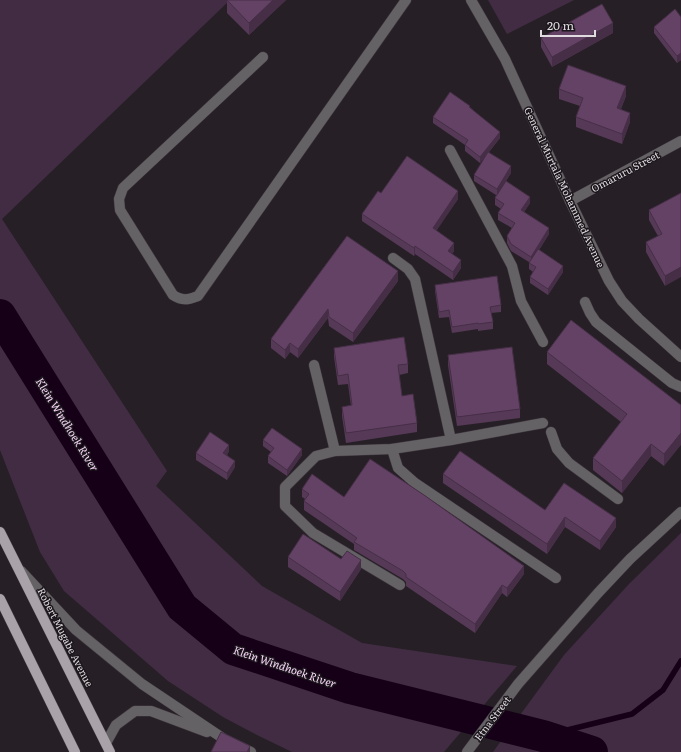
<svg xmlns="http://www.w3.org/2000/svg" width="681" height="752" viewBox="0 0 681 752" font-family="Literata,serif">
<rect width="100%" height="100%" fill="#262026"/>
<!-- green -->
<g fill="#422c43">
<polygon points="0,0 230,0 2,219 167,471 156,486 262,586 362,643 517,666 444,752 292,752 257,735 223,717 168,681 64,591 40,552 0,450"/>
<polygon points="488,0 574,0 507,34"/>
<polygon points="681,533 681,752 493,752 564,655 629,584"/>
</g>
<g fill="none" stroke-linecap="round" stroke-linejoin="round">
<!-- stream -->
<polyline stroke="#160018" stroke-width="5.5" points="543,736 632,714 663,690 681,661"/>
<!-- river -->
<polyline stroke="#160018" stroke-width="32" points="0,315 182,607 233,649 350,688 543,736 592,752"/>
<defs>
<g id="minor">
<polyline points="471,0 505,59 570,201 609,281 622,301 639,319 681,357"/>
<path d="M263,57l-140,131 -4,11 1,11 53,85c9,6 15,5 25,1l208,-296"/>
<polyline points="450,150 512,266 521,301 543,342"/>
<polyline points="570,201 681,141"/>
<polyline points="393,258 408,269 415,279 451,440"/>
<polyline points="585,302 590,313 596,322 672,383 681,387"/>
<polyline points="314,365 335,451"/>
<polyline points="551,432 557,449 569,463 618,499"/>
<polyline points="392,449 398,468 415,483 556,578"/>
<polyline points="21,571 76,630 142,684 224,739 251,752"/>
<polyline points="400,585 313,533 285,506 285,487 316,456 335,451 392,449 451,440 543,423"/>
<polyline points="106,743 116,725 135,711 151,711 207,732"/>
<polyline points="467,752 518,684 598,593 630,559 681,512"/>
</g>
<g id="major">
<polyline points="0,532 110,752"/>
<polyline points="0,599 75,752"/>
</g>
</defs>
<!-- minor casing -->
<use href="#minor" stroke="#403a40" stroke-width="11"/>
<!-- major casing -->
<use href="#major" stroke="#403a40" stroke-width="11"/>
<!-- minor -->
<use href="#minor" stroke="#656265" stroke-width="10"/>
<!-- major -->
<use href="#major" stroke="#a9a3a9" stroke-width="10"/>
</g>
<!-- wall -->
<g fill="#563957">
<polygon points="227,0 286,0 249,35 227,13"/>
<polygon points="681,17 681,60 677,63 654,33 654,27"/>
<polygon points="613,33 552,67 541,47 541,38"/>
<polygon points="559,89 626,96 621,109 630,122 622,144 576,127 576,117 580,106 559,99"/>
<polygon points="470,107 500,138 489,152 511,173 506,181 530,203 524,212 549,234 539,250 563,272 548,295 530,283 530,277 533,272 529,269 529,262 511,251 507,243 507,236 512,228 498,220 498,213 501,209 495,205 495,198 496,195 474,181 474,175 486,156 480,163 465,151 465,145 433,123 433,117"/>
<polygon points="381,193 458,199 436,230 454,251 452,254 461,268 453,280 415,254 414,256 362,221 362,214"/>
<polygon points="681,193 665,286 646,252 646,242 658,236 649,220 649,210"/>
<polygon points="347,236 398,281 353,342 329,326 328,318 298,358 290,352 285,359 271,348 271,339"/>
<polygon points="435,285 501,305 501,312 491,313 493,322 493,329 478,331 478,329 452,333 449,317 439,318 435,291"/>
<polygon points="334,348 408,364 408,373 399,375 402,396 417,423 417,432 346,443 342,416 342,407 351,406 348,384 338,385 334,357"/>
<polygon points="547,352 681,405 664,466 651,456 622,493 593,470 593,458 621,422 547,364"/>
<polygon points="448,355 520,409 520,418 457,426 448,365"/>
<polygon points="263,440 302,455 287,476 268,463 268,456 271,452 263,446"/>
<polygon points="229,451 227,455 235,467 227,480 196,460 196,453"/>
<polygon points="443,474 545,510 616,527 600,550 565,527 547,554 443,483"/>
<polygon points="302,489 344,497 524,574 507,597 502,593 475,633 406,586 406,582 403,579 354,550 354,544 304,510 304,501 305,499 302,497"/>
<polygon points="288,557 341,559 361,569 340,601 288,567"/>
</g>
<!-- shaded-wall -->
<g fill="#462e47">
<polygon points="273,0 286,0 249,35 249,23"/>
<polygon points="613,23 613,33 552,67 552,57"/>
<polygon points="681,53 681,60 677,63 677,56"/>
<polygon points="626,86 626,96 617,118 617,108"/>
<polygon points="630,113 630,122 622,144 622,134"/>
<polygon points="500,132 500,138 480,163 480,157"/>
<polygon points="511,166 511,173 497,196 497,189"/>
<polygon points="458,191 458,199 433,236 433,228"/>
<polygon points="530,197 530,203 521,217 521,210"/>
<polygon points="549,228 549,234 531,263 531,257"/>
<polygon points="454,243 454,251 448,259 448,251"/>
<polygon points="415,246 415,254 414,256 414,248"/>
<polygon points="461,260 461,268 453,280 453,272"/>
<polygon points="563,266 563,272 548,295 548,289"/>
<polygon points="681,267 681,277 665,286 665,276"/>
<polygon points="398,271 398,281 353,342 353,333"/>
<polygon points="328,309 328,318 298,358 298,349"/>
<polygon points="290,343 290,352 285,359 285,350"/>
<polygon points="681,433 681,445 664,466 664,454"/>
<polygon points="651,444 651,456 622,493 622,481"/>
<polygon points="229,445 229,451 223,460 223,453"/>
<polygon points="302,449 302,455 287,476 287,470"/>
<polygon points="235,461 235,467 227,480 227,473"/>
<polygon points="565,517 565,527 547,554 547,544"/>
<polygon points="616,518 616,527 600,550 600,541"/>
<polygon points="361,560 361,569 340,601 340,592"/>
<polygon points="524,566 524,574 507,597 507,588"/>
<polygon points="502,585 502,593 475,633 475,624"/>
<polygon points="250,746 250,752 247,752"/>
</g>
<!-- building -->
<g fill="#644265" stroke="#462e47">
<polygon points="227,0 273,0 249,23"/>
<polygon points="602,4 613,23 552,57 541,38"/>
<polygon points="675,9 681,17 681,53 677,56 654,27"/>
<polygon points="568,65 626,86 617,108 630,113 622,134 576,117 583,98 559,89"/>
<polygon points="450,92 470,106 469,107 500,132 480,157 465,145 468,140 433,117"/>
<polygon points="488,152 511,166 497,189 474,175"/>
<polygon points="407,156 458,191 433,228 454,243 448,251 461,260 453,272 415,246 414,248 362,214 378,191 381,193"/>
<polygon points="506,181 530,197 521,210 549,228 531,257 511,244 507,236 515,223 498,213 504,204 495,198"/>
<polygon points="681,193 681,267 665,276 646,242 662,234 649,210"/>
<polygon points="347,236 398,271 353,333 329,317 328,309 298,349 290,343 285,350 271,339"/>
<polygon points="538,249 563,266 548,289 530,277 536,267 529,263"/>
<polygon points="497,276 501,305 490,307 493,322 478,324 478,323 452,327 449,310 439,312 435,285"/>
<polygon points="571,320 681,405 681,433 664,454 651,444 622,481 593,458 627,414 547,352"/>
<polygon points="404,337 408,364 398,365 402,396 413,394 417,423 346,433 342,407 352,405 348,374 338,376 334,348"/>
<polygon points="512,347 520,409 457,417 448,355"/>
<polygon points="272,428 302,449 287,470 268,456 274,448 263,440"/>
<polygon points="210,432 229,445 223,453 235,461 227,473 196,453"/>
<polygon points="460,451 545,510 564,483 616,518 600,541 565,517 547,544 443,474"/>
<polygon points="370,459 424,495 524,566 507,588 502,585 475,624 406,577 406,574 403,571 354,542 357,538 304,501 309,494 302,489 312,474 344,497"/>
<polygon points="303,534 341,559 347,551 361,560 340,592 288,557"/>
<polygon points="221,732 250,746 247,752 211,752"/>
</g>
<g text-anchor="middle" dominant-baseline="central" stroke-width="3" stroke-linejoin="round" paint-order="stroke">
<!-- street labels -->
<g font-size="10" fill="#dfdbdf" stroke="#1c171c">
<text transform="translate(625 171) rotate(-28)">Omaruru Street</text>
<text transform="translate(565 187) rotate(65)">General Murtala Mohammed Avenue</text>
<text transform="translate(66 637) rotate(63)">Robert Mugabe Avenue</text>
<text transform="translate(492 718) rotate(-53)">Etna Street</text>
</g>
<!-- water labels -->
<g font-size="11" font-style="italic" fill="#fad7fb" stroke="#1c171c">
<text transform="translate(68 424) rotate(58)">Klein Windhoek River</text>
<text transform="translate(285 666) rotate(19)">Klein Windhoek River</text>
</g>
</g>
<!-- scale -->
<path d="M541 30v6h54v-6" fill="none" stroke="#dfdbdf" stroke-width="2"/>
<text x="547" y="30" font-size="12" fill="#dfdbdf" stroke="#1c171c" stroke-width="3" paint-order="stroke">20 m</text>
</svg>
